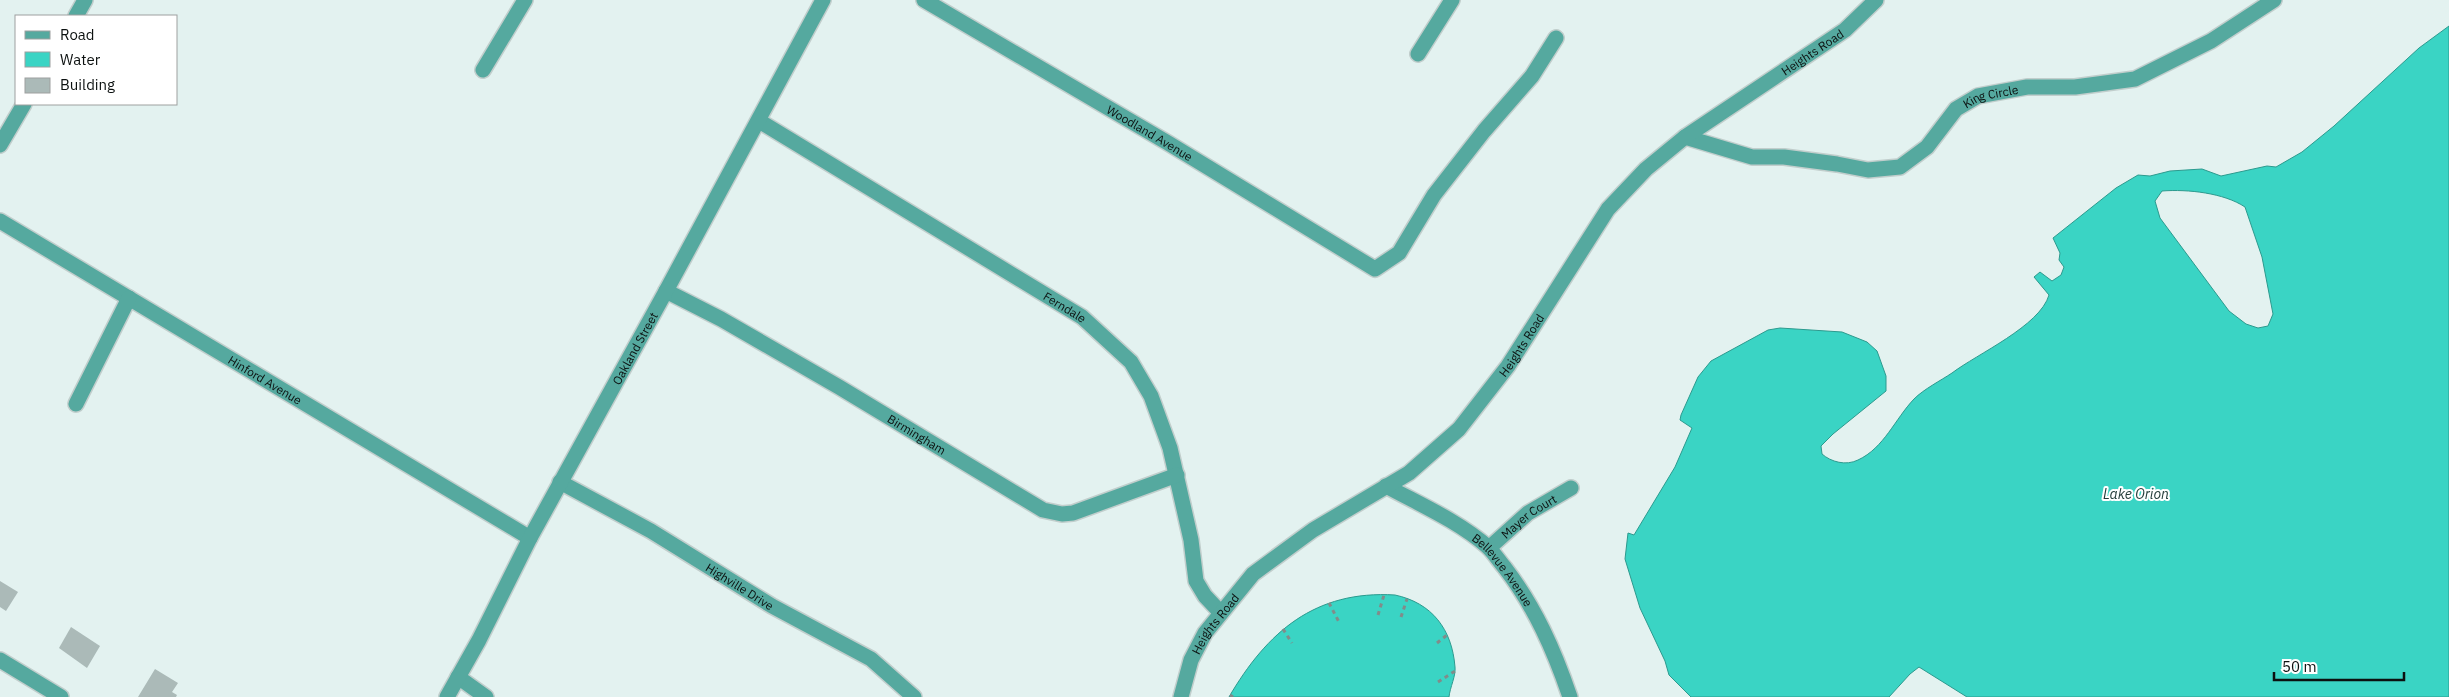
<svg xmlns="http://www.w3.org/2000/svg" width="2449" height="697" viewBox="0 0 2449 697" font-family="'IBM Plex Sans',sans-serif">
<rect width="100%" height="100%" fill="#e3f2f0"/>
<!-- water -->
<g fill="#3ad4c4" stroke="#2c9a8e" fill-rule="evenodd">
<path d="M2449,26v671h-482l-48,-30 -9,7 -21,23h-198l-22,-22 -4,-14 -25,-53 -15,-49 3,-26 6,2 41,-68 17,-39 -12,-8 1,-5 17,-38 13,-16 57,-31 12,-2 62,4 25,10 10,9 9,25v15l-53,43 -12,12 1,8c9,8 24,12 36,6 26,-12 37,-41 56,-61 10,-10 26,-18 38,-26 25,-19 88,-47 97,-78l-15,-18 6,-5 12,9 9,-6 3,-8 -5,-7 1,-7 -7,-15 63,-50 22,-13 12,1 20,-5 32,-2 19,7 46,-10 9,1 26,-15 32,-26 85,-78zM2162,191c26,-2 62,2 83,16l17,50 11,57 -5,12 -10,2 -12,-4 -17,-13 -69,-93 -5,-17z"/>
<path d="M1395,595c37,8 57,34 60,72 1,9 -5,20 -6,30h-220c38,-65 86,-107 166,-102z"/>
</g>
<!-- building -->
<g fill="#abbab8">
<polygon points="0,581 18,592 6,611 0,607"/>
<polygon points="71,627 100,646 87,668 59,648"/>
<polygon points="155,669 178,683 172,692 177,695 176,697 138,697"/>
</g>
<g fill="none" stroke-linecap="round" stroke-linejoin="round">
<defs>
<g id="minor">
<path id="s1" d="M924,0l244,143 207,126 24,-16 35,-58 50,-64 48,-55 24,-38"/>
<polyline points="76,16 85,0"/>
<polyline points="1418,54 1452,0"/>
<polyline points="483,70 525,0"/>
<path id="s2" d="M759,121l323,196 49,45 20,34 19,52 21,92 5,41 9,15 16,17"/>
<path id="s3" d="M1685,137l67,20h32l53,7 31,6 32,-3 27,-20 29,-38 22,-13 49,-9h48l60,-8 76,-38 63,-41"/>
<polyline points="0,145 24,104"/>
<path id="s4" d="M0,221l530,317"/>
<path id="s5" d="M666,291l55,28 118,68 204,123 19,4 11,-1 104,-38"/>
<polyline points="76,404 129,298"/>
<path id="s6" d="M560,482l91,49 121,75 99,53 43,38"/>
<path id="s7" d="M1386,486c35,19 72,35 102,61 6,6 11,14 17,21 30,39 49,82 65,129"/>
<path id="s8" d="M1489,548l39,-35 43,-25"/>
<polyline points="0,660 61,697"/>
<polyline points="458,677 486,697"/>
<path id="s9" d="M447,697l32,-57 51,-102 136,-247 157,-291"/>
<path id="s10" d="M1181,697l10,-37 14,-27 48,-59 60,-44 96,-57 50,-44 49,-63 100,-157 38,-40 39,-32 160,-107 31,-30"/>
</g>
</defs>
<!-- minor casing -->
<use href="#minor" stroke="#c1cecc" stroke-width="18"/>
<!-- path -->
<g stroke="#818c8a" stroke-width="3" stroke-dasharray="4 4" stroke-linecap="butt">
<polyline points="1329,603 1339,622"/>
<polyline points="1378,615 1384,595"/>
<polyline points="1401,617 1407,599"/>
<polyline points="1283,629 1292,643"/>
<polyline points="1437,643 1447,635"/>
<polyline points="1438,682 1455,671"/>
<polyline points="1230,695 1233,697"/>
</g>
<!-- minor -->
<use href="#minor" stroke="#55a99f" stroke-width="15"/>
</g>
<g text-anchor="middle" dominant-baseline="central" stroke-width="4" stroke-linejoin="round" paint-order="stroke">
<!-- street labels -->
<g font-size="12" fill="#0c1110" stroke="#fff">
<text stroke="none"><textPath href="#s10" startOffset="922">Heights Road</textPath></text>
<text stroke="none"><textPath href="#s3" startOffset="338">King Circle</textPath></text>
<text stroke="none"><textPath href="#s1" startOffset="262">Woodland Avenue</textPath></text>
<text stroke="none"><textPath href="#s2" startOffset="358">Ferndale</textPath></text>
<text stroke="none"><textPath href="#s10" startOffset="502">Heights Road</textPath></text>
<text stroke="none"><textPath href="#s9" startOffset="396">Oakland Street</textPath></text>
<text stroke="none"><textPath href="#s4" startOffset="309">Hinford Avenue</textPath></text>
<text stroke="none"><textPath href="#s5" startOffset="289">Birmingham</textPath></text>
<text stroke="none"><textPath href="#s8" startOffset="51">Mayer Court</textPath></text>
<text stroke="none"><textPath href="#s7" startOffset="146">Bellevue Avenue</textPath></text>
<text stroke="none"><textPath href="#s6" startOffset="208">Highville Drive</textPath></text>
<text stroke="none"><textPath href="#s10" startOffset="82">Heights Road</textPath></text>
</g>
<!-- water labels -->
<g font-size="14" font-style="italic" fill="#243d3a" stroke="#fff">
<text x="2136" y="494">Lake Orion</text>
</g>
</g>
<!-- legend -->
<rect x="15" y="15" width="162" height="90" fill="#ffffff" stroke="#9ea09f"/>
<rect x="25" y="31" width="25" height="8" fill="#55a99f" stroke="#9ea09f"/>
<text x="60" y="40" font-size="15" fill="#0c1110">Road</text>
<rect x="25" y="52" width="25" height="15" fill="#3ad4c4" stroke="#9ea09f"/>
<text x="60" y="65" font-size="15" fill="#0c1110">Water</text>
<rect x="25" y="78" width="25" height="15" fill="#abbab8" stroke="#9ea09f"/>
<text x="60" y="90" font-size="15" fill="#0c1110">Building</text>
<!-- scale -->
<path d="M2274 672v8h130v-8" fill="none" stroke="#0c1110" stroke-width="2.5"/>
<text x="2282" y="672" font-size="15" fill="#0c1110" stroke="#ffffff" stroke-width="4" paint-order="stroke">50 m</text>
</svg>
